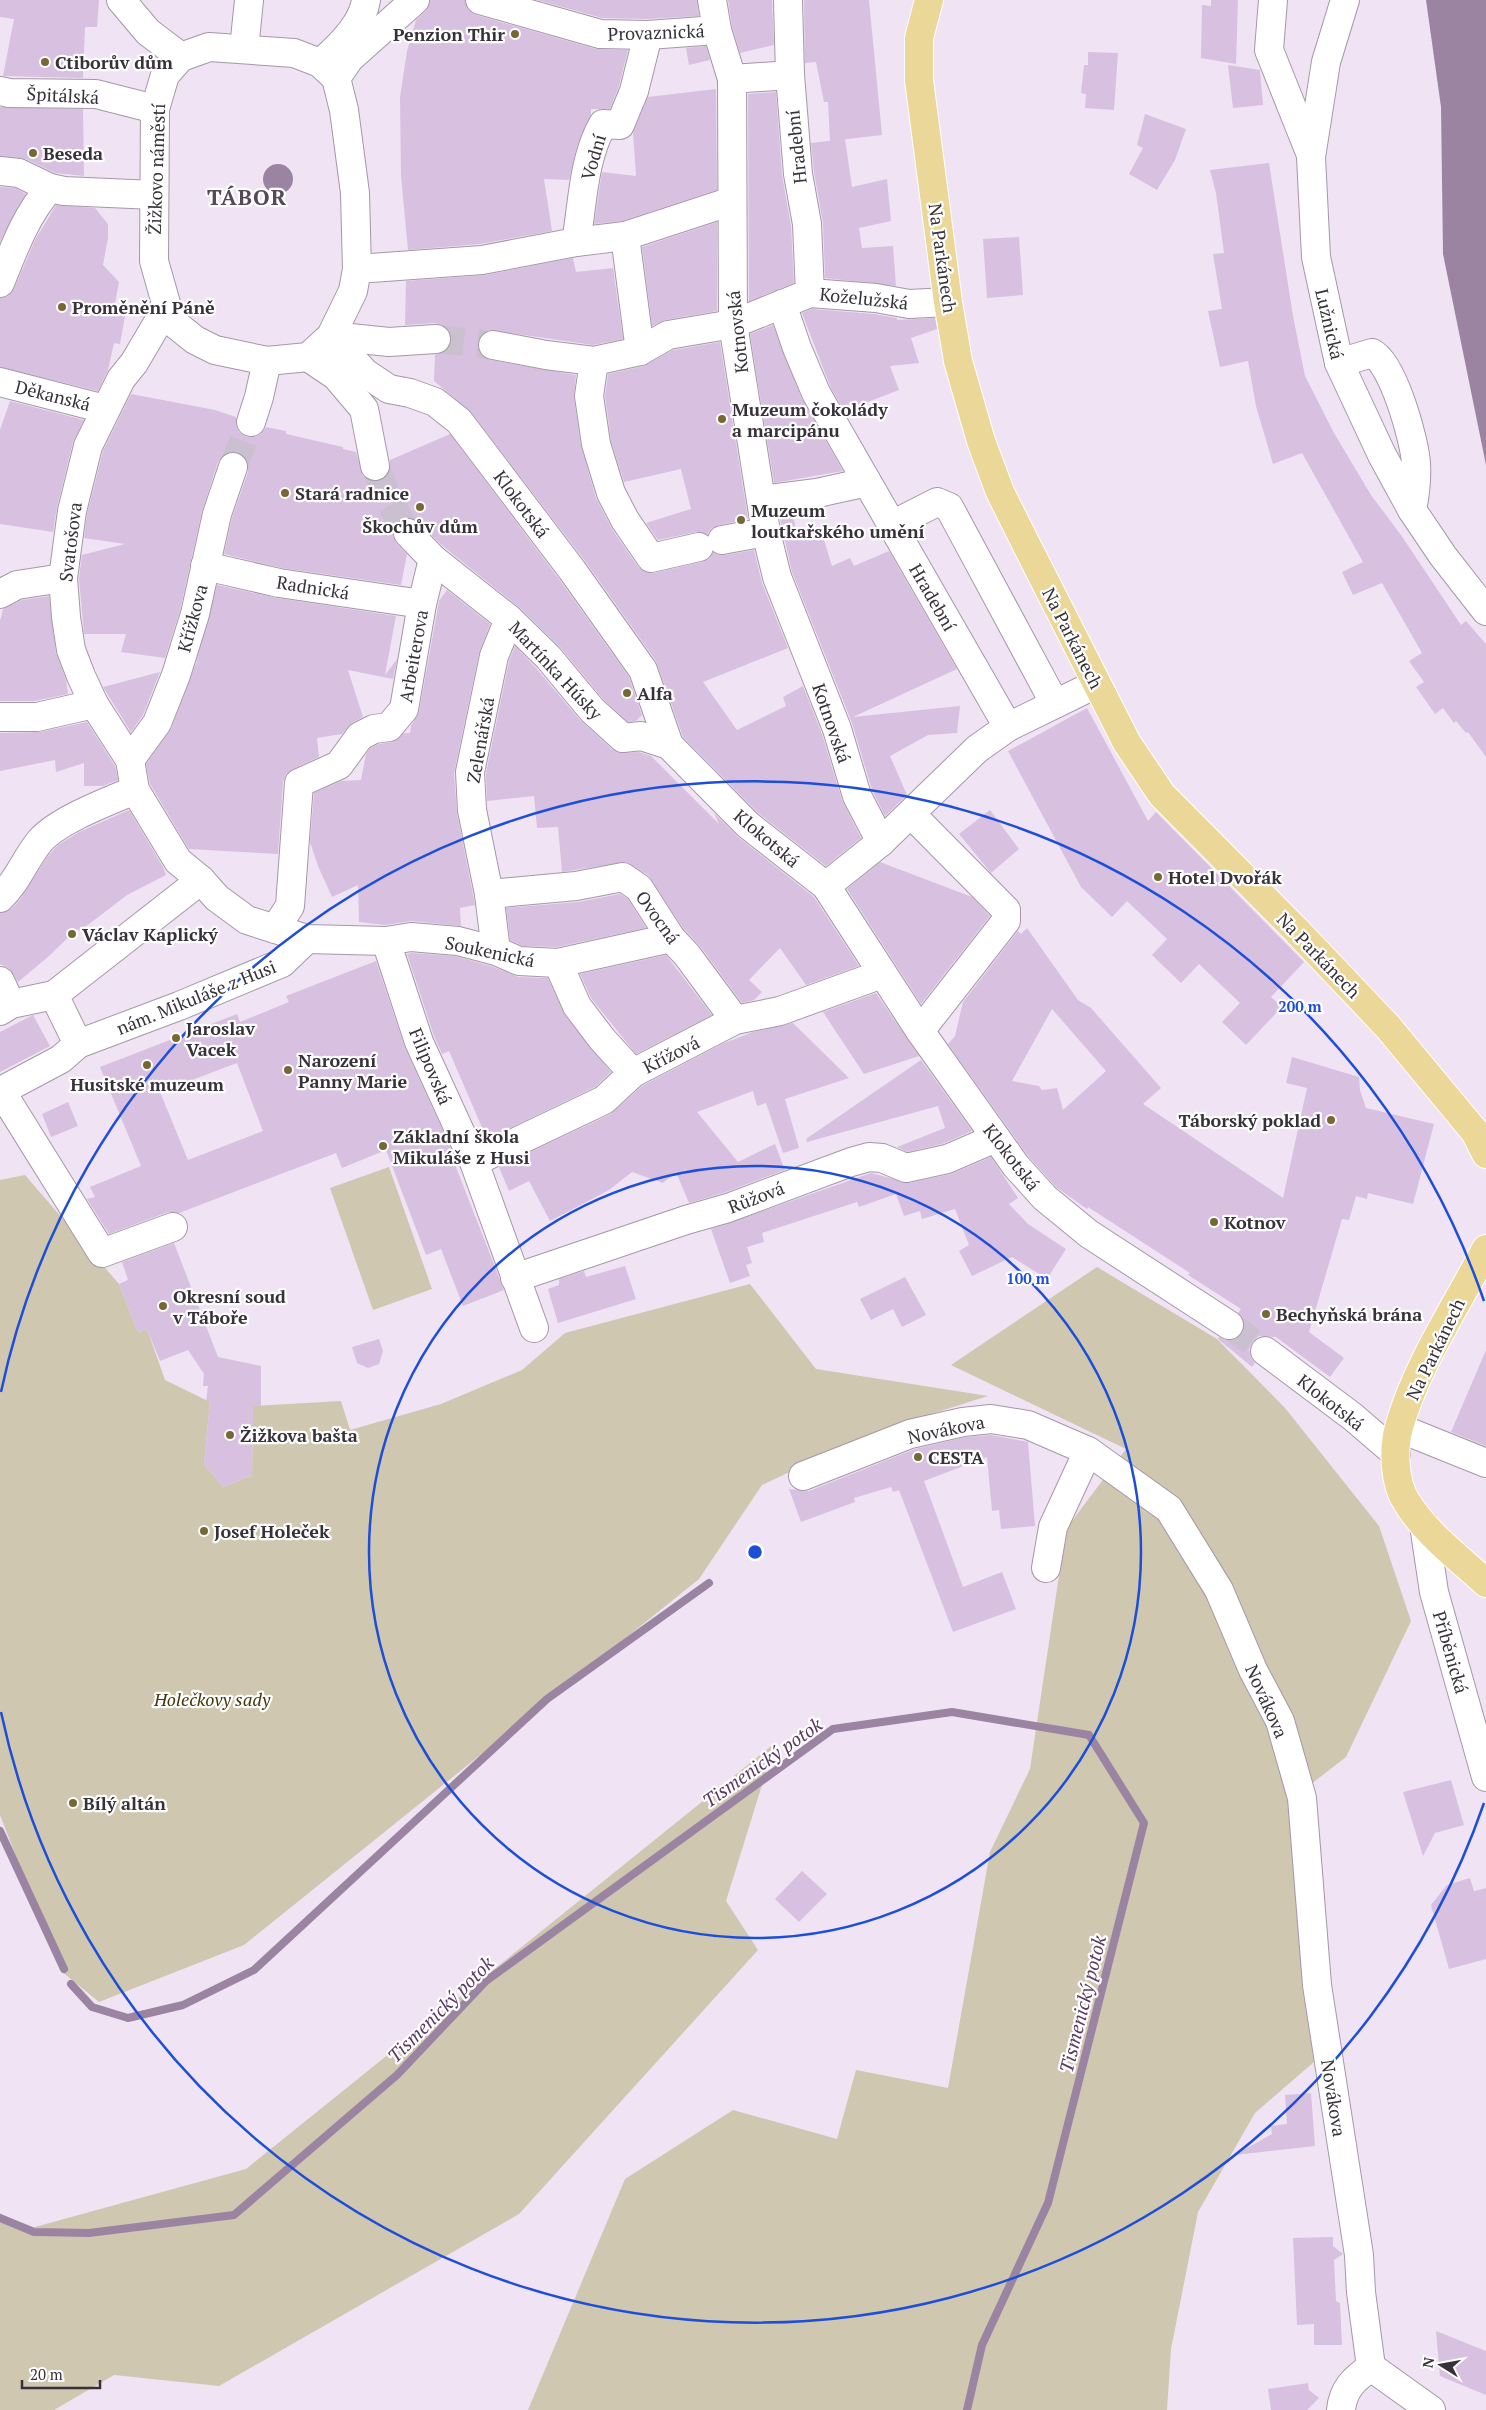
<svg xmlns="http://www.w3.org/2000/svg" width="1486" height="2410" viewBox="0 0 1486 2410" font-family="'PT Serif',serif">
<rect width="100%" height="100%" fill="#f0e3f4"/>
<!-- green -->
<g fill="#cfc7af">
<polygon points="389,1167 432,1289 373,1310 330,1188"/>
<polygon points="25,1175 119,1284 138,1332 147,1329 165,1380 210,1402 204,1464 223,1487 252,1475 253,1406 341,1401 350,1430 441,1404 522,1370 565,1333 750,1284 816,1369 988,1396 877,1431 762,1485 699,1579 244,1945 99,2002 60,1970 0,1815 0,1180"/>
<polygon points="1097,1267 1217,1339 1285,1408 1379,1526 1411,1621 1346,1757 1293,1798 1314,2062 1255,2113 1198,2212 1171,2349 1167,2410 528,2410 625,2179 733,2110 837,2139 856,2070 948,2088 990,1852 1030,1769 1066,1529 1126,1449 951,1365"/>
<polygon points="775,1743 726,1901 758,1950 519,2214 219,2386 114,2375 54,2410 0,2410 0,2213 24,2230 246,2169"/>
</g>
<!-- water -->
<g fill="#9b84a2">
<polygon points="1426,0 1486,0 1486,465 1443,254 1441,107"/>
<circle cx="278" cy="179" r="15"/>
</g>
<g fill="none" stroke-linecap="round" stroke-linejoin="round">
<!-- stream -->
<g stroke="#9b84a2" stroke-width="8">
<polyline points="0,1831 64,1969"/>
<polyline points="71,1984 92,2007 128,2018 183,2005 254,1970 547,1699 709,1583"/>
<polyline points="0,2218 34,2232 89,2233 234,2215 397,2075 486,1981 833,1729 952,1712 1089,1735 1144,1823 1048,2203 982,2345 967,2410"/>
</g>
</g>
<!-- building -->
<g fill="#d8c0e0" fill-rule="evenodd">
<polygon points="0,0 99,0 97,27 85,27 83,78 3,76 14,19 0,17"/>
<polygon points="430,0 465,0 468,10 476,15 596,49 628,50 619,86 610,109 591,109 591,115 577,146 569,180 544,179 552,231 480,244 408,250 401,176 400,97 407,51 416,20 426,11"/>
<polygon points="537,0 697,0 699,16 648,19 602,18"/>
<polygon points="728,0 772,0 774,45 740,53 732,26"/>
<polygon points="804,0 869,0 882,135 830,141 828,102 824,102 816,62 805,63"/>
<polygon points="1211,0 1238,0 1236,64 1201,58 1202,5 1211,6"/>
<polygon points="706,46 710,60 689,65 686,48"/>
<polygon points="1088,52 1118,53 1114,110 1085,108 1086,94 1081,93 1084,65 1088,65"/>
<polygon points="1228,65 1260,70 1263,105 1233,108"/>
<polygon points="716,89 717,190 622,221 594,224 602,172 636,176 633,133 648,97"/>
<polygon points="776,92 782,175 791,226 794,283 749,301 748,94"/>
<polygon points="0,107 83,109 84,176 55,173 26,159 0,156"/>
<polygon points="1145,114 1186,129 1175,160 1157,190 1129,174 1143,148 1137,145"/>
<polygon points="845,139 852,187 887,179 891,221 859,228 862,248 893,246 896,286 825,278 823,223 814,172 811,143"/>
<polygon points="1269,163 1293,316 1305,376 1334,433 1371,495 1401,535 1461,625 1466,621 1486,644 1486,757 1468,732 1466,733 1456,721 1454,723 1443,708 1435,714 1416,687 1424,682 1409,661 1422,653 1382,583 1353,595 1342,572 1363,562 1302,453 1273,464 1256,406 1248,361 1220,367 1208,311 1222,309 1213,254 1224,253 1216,193 1210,170"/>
<polygon points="0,187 15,188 26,194 0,242"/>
<polygon points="56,205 95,208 108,224 108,238 103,265 119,282 113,314 125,316 120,344 114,343 108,370 98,391 0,367 0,298 9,296 14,289 35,240"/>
<polygon points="717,222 717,311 665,320 652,326 642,247"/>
<polygon points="1019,237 1023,295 987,298 983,239"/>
<polygon points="573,258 576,272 613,268 623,339 593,345 488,330 482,334 478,342 478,351 483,357 490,360 576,375 574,398 581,446 596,498 612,529 638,567 645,572 654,573 702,562 709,559 713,552 725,555 754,550 762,583 788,648 703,682 737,730 786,706 783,697 803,686 822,734 842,800 861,838 826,866 758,813 683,737 656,661 585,561 471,412 434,381 435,355 444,352 450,346 452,338 449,330 442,325 435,323 405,325 406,281 485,275"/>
<polygon points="812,309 874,314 897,318 897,320 935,318 937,329 911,338 919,363 890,366 899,390 844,411 830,386 802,313"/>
<polygon points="773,325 802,399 843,471 774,483 750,334"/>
<polygon points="720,342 748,519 719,525 712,528 707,534 696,532 658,540 646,523 691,509 681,469 624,482 611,441 605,396 608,374 644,366 673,350"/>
<polygon points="131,394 215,410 236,417 236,425 239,432 247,437 255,437 261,434 266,427 286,431 286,434 343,447 343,449 356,452 363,476 370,481 378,481 386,477 390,471 390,460 450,434 559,579 629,677 642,715 636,721 628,722 603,699 560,647 520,608 444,547 413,518 405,518 398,521 393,529 393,536 396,543 407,554 401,585 282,568 224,554 232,518 248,472 248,464 245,457 238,452 230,452 223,455 218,462 202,511 180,610 165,658 121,652 126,634 84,634 79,578 82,555 125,544 84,538 87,514 103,451"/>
<polygon points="10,401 84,420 73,442 57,507 53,532 0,524 0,430"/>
<polygon points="793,512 796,532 820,527 832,566 850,558 854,566 889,551 957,669 853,717 960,706 957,733 928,735 890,756 907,795 885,816 872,790 852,723 792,572 779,514"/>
<polygon points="217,585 277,598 396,616 385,675 397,659 393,679 348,670 363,717 353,722 342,734 317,738 319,757 293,769 286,774 283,782 278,854 189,849 150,784 146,764 171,729 196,663 199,662 196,662"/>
<polygon points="447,590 490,624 479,653 454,773 457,813 475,905 460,908 461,926 412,921 385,925 359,922 358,885 332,897 318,866 310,842 314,793 341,781 361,780 366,754 370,748 379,744 392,742 404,733 410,733 411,726 419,712 439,601"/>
<polygon points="49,596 56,653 66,680 68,694 35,701 0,701 0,621 3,609 22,600"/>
<polygon points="515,646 536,668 580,720 613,750 619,753 639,752 651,756 719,824 714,813 738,837 814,897 859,966 806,985 780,948 749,980 762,992 754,1000 742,1003 700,946 683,928 648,875 626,862 562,872 558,827 537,828 534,796 487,801 486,773 509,661"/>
<polygon points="160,672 143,715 131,732 103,687"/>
<polygon points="1087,708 1148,821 1156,812 1304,962 1271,997 1282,1007 1246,1045 1222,1022 1240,1003 1199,964 1181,983 1152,955 1167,939 1127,901 1112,917 1081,887 1008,751"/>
<polygon points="87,722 115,766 118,780 103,786 84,786 84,763 56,772 55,760 0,771 0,733 40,732"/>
<polygon points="129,810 163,867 166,875 127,895 80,931 77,929 49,956 18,982 9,968 0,964 0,913 11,909 19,901 47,857 58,845 79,832"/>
<polygon points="990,810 1019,849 991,873 959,834"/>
<polygon points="880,862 972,897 990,916 921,1004 847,889"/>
<polygon points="620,894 628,899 646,928 557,947 523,946 510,940 506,908 578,902"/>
<path d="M1027,928l51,72 13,8 70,80 -18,16 140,94 24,-110 -21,-5 6,-26 67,20 1,13 6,18 68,16 -21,80 -45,-11 -1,6 -11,-3 -7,24 -7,-1 -33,113 35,26 -14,19 -54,-40 -17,-1 -6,5 -4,9 2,8 4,5 -3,4 -34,-28 1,-2 9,4 8,-2 6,-5 3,-9 -2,-7 -5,-5 3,-4 -53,-34 2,-2 -102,-66 -1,2 -31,-22 -28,-31 -80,-112 7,-8 8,-34 55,-71 3,3zM1052,1009l54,62 -43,39 -6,-22 -15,2 -3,-4 -27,-5z"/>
<polygon points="412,953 455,956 491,966 518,977 548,978 565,1015 611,1072 595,1087 487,1139 449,1051 442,1054 434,1036 407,954"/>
<polygon points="666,955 712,1015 636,1054 591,998 580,974"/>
<path d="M376,961l29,87 49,107v7l50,128 -41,16 -22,-57 -15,6 -40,-105 -44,18 -6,-15 -157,60 -11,-1 -59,22 -22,-35 8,-2 -5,-10 51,-21 -41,-99 137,-53 3,8 49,-20 -3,-6zM237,1063l26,68 -75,29 -28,-68z"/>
<polygon points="876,993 919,1056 864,1074 823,1012"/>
<polygon points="33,1015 50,1046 0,1072 0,1032"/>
<polygon points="793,1023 849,1078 785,1099 799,1148 783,1153 766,1103 757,1106 753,1091 697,1112 738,1162 775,1144 785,1170 723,1193 689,1203 676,1172 663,1183 632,1172 609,1190 550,1221 529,1181 509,1191 499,1167 611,1114 642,1086 722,1044 753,1032"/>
<polygon points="921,1060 972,1131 942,1144 907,1152 897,1147 945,1128 938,1106 807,1142 806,1139"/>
<polygon points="68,1102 78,1126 51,1137 42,1114"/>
<polygon points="991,1157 1018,1198 1009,1204 1028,1224 1066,1249 1047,1279 1012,1257 972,1276 959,1251 969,1245 955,1209 922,1219 920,1211 904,1216 896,1194 859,1207 857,1202 762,1233 764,1242 747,1247 752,1263 746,1265 750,1276 730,1283 711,1229 871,1173 909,1183 951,1174"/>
<polygon points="174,1243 218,1357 261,1366 261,1406 253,1406 252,1475 223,1487 204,1464 210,1402 206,1402 208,1386 203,1386 204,1374 188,1350 160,1361 147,1329 138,1332 119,1284 128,1280 122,1262"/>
<polygon points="625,1266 636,1299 558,1323 548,1289 559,1285 559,1279 584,1271 586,1277"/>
<polygon points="905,1277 926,1315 902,1327 893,1309 871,1320 860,1299"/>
<polygon points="379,1339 383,1351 379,1364 368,1368 357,1363 352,1347"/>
<polygon points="1486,1350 1486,1446 1451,1432"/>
<polygon points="991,1435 1028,1442 1035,1526 1001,1529 999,1510 992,1511 987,1457 924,1481 963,1587 1002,1572 1016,1609 953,1632 899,1490 893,1492 891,1487 854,1498 855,1502 801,1522 789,1489 809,1491 915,1449 966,1437"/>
<polygon points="1451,1780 1464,1825 1435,1833 1423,1856 1403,1792"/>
<polygon points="802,1871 827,1894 799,1922 775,1899"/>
<polygon points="1470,1878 1474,1891 1486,1888 1486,1959 1449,1969 1431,1905 1447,1885"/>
<polygon points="1311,2093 1315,2146 1235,2155 1272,2134 1271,2126 1287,2124 1285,2095"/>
<polygon points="1333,2237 1333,2246 1343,2254 1334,2260 1336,2301 1340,2303 1342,2345 1314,2345 1314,2324 1297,2325 1293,2238"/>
<polygon points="1436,2331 1486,2351 1486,2395 1440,2376"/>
<polygon points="1308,2383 1309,2390 1319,2398 1307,2410 1271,2410 1268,2389"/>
</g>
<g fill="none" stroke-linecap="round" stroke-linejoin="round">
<!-- minor-tunnel -->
<g stroke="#cbc0cf" stroke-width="28" stroke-dasharray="28 14" stroke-linecap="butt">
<polyline points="436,339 493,345"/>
<polyline points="375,466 388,499 408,533"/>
<polyline points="233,467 251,422"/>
<polyline points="1229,1325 1265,1351"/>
</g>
<defs>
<g id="minor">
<polyline points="121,0 148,32 181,57"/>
<polyline points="480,0 600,34 648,35 717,30"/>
<polyline points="712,0 717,30 732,79 733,324 766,532 777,577 837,729 857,796 881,842"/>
<polyline points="788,0 790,75 798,174 807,224 810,293"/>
<polyline points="1273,0 1269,50 1311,155"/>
<polyline points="1345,0 1326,62 1311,157 1316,257 1339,363 1382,455 1412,510 1443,556 1486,611"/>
<polygon points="209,47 294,53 320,63 336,78 344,110 355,193 357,269 353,291 331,336 308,357 267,361 215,350 195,340 175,324 167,307 154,261 155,109 165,75 181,57"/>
<polyline points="244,49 249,0"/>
<path d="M325,59c17,-15 38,-36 41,-59"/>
<polyline points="336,78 350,58 415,0"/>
<polyline points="732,79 790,75"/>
<polyline points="0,91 9,93 96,94 155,109"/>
<polyline points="0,171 19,173 50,188 64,191 154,195"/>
<polyline points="625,236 640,351"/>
<path d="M576,242c7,-40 7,-83 27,-118l17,1 14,-34 14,-56"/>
<polyline points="357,269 482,260 576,242 625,236 732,201"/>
<path d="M0,283c14,-34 25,-67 50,-95"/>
<polyline points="782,304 797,348 816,393 1008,727"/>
<polyline points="167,307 134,363 121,379 88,446 72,511 63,578 66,617 71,650 81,676 94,704 130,760 135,790 178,861 201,880 217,898 247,920 307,939 386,941 411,937 458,941 496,951 519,961 558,963 671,938"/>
<polyline points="331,336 365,373 389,389 410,393 435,402 459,421 572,570 643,670 669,745 748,825 826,886 920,1031 1016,1166 1045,1198 1089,1234 1229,1325"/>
<polyline points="331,336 389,342 436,339"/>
<polyline points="493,345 546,355 594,361 640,351 668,335 733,324 810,293 876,298 909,304 948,302"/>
<polyline points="308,357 336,376 364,409 375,466"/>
<polyline points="594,361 589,396 596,444 611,493 625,520 651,558 699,547"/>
<path d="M1339,363l33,-10c21,10 43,88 44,111 1,16 -1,31 -4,46"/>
<polyline points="0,382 105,409"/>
<polyline points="251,422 259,397 267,361"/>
<polyline points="761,500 817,493 867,482"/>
<polyline points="892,525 937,502 949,507 1055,704"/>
<polyline points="408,533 433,559 509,619 548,657 592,710 623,738 641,736 669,745"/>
<polyline points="722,540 766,532"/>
<polyline points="205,566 279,583 422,604"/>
<polyline points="0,594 17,585 63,578"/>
<polyline points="0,717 37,717 94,704"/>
<polyline points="130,760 157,723 176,675 195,614 217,514 233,467"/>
<polyline points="911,814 1006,910 1006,921 920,1031"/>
<polyline points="826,886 881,842 977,749 1008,727 1096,684"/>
<polyline points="489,894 576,886 623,877 639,888 671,938 687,955 735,1020"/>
<path d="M0,898c18,-17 25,-39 40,-57 18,-21 69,-40 95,-51"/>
<polyline points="275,929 290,906 299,783 339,765 360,736 374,729 389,727 404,709 422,604 433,559"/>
<polyline points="386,941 419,1042 474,1162 534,1328"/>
<polyline points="496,951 489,894 472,810 470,772 494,656 509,619"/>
<polyline points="558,963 577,1006 602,1039 633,1073"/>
<polyline points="0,981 11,1004"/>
<polyline points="54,995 78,1044 179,1006 282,963 307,939"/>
<polyline points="0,1011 11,1004 54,995 201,880"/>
<polyline points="78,1044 61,1059 1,1091 102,1253 173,1227"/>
<polyline points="474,1162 604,1100 633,1073 735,1020 780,1011 882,974"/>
<polyline points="515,1278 686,1220 728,1208 851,1162 869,1157 882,1158 906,1168 947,1159 996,1138"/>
<polyline points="1265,1351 1353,1417 1396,1454"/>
<polyline points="1399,1428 1486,1463"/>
<polyline points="803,1476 910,1434 963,1422 991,1419 1028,1425 1088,1451 1169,1509 1219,1590 1253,1670 1280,1721 1302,1798 1317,1985 1359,2255 1361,2292 1371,2367"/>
<polyline points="1424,1525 1434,1592 1486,1777"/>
<polyline points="1046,1568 1053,1527 1088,1451"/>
<polyline points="1371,2367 1431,2410"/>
<path d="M1341,2410c2,-21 13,-31 30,-43"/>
</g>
<g id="major">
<polyline points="929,0 919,38 919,80 948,302 958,361 981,441 1000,492 1025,542 1127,743 1162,795 1296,930 1388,1027 1475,1132 1486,1154"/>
<path d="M1486,1249c-30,58 -69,115 -87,178 -6,21 -5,55 7,74 19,32 53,57 80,82"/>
</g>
</defs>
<!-- minor casing -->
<use href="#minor" stroke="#a498a8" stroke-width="30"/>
<!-- major casing -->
<use href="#major" stroke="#fff" stroke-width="30"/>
<!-- minor -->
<use href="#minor" stroke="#fff" stroke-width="28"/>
<!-- major -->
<use href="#major" stroke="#ebd898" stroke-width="28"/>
</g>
<!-- distance rings -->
<g fill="none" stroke="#1d4ed8" stroke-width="2.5">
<circle cx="755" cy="1552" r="386"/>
<path d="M1484 1803A771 771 0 0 1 1 1712M1 1392A771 771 0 0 1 1484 1301"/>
</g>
<!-- markers -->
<g fill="#766734" stroke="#fff" stroke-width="2">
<circle cx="515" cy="34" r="5"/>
<circle cx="45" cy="62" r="5"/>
<circle cx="33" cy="153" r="5"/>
<circle cx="62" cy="307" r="5"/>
<circle cx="722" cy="419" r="5"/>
<circle cx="285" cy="493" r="5"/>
<circle cx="420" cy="507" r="5"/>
<circle cx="741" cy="520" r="5"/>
<circle cx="627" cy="693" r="5"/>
<circle cx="1158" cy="877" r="5"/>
<circle cx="72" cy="934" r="5"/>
<circle cx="176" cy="1038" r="5"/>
<circle cx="147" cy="1065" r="5"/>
<circle cx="288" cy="1070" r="5"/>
<circle cx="1331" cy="1120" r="5"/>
<circle cx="383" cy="1146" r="5"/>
<circle cx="1214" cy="1222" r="5"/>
<circle cx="163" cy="1306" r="5"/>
<circle cx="1266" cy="1314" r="5"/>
<circle cx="230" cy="1435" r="5"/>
<circle cx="918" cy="1457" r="5"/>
<circle cx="204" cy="1531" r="5"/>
<circle cx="73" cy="1803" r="5"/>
</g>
<g text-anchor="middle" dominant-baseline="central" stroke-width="4.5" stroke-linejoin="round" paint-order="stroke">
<!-- street labels -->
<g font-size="18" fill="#373239" stroke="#fff">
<text transform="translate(656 32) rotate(-2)">Provaznická</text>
<text transform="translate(63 95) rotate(3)">Špitálská</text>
<text transform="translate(796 147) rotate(-96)">Hradební</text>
<text transform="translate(593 157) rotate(-74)">Vodní</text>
<text transform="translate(156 169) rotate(-88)">Žižkovo náměstí</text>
<text transform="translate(943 258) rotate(82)">Na Parkánech</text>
<text transform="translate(864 298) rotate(6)">Koželužská</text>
<text transform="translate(1330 324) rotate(77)">Lužnická</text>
<text transform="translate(737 332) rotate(-96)">Kotnovská</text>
<text transform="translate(53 395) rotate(14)">Děkanská</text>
<text transform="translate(522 504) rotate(53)">Klokotská</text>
<text transform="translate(70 542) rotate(-83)">Svatošova</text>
<text transform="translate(313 587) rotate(9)">Radnická</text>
<text transform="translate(933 597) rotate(60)">Hradební</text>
<text transform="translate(192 618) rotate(-75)">Křížkova</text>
<text transform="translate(1073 638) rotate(63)">Na Parkánech</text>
<text transform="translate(413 656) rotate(-80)">Arbeiterova</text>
<text transform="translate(556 670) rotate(47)">Martínka Húsky</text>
<text transform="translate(832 723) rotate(71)">Kotnovská</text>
<text transform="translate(480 740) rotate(-80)">Zelenářská</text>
<text transform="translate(767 838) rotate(40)">Klokotská</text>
<text transform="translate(658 917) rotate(54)">Ovocná</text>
<text transform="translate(490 951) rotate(12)">Soukenická</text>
<text transform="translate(1319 955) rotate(46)">Na Parkánech</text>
<text transform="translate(196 997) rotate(-22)">nám. Mikuláše z Husi</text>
<text transform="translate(671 1054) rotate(-27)">Křížová</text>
<text transform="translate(431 1066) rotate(67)">Filipovská</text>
<text transform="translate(1012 1157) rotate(52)">Klokotská</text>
<text transform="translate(756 1197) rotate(-21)">Růžová</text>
<text transform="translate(1435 1349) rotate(-64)">Na Parkánech</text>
<text transform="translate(1331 1402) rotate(38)">Klokotská</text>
<text transform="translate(946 1429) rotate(-12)">Novákova</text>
<text transform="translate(1451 1652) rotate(74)">Příběnická</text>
<text transform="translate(1267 1701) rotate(66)">Novákova</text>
<text transform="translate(1334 2098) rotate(81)">Novákova</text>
</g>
<!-- poi labels -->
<g font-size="18" font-weight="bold" fill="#373239" stroke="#fff" text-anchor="start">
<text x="505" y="34" text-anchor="end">Penzion Thir</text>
<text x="55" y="62">Ctiborův dům</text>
<text x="43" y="153">Beseda</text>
<text x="72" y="307">Proměnění Páně</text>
<text x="732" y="409">Muzeum čokolády<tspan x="732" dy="21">a marcipánu</tspan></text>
<text x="295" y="493">Stará radnice</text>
<text x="751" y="510">Muzeum<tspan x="751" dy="21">loutkařského umění</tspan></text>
<text x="420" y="526" text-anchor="middle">Škochův dům</text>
<text x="637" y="693">Alfa</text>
<text x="1168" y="877">Hotel Dvořák</text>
<text x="82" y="934">Václav Kaplický</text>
<text x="186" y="1028">Jaroslav<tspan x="186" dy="21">Vacek</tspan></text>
<text x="298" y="1060">Narození<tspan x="298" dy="21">Panny Marie</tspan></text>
<text x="147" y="1084" text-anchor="middle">Husitské muzeum</text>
<text x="1321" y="1120" text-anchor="end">Táborský poklad</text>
<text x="393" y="1136">Základní škola<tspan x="393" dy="21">Mikuláše z Husi</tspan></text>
<text x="1224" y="1222">Kotnov</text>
<text x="173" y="1296">Okresní soud<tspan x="173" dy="21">v Táboře</tspan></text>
<text x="1276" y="1314">Bechyňská brána</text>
<text x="240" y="1435">Žižkova bašta</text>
<text x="928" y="1457">CESTA</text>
<text x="214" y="1531">Josef Holeček</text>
<text x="83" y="1803">Bílý altán</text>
</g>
<!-- park labels -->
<g font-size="18" font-style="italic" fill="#433606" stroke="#fff">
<text x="212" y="1699">Holečkovy sady</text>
</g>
<!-- water labels -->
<g font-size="19" font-style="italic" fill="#593863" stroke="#fff">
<text transform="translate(762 1762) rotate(-35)">Tismenický potok</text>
<text transform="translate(1082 2004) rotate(-76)">Tismenický potok</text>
<text transform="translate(440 2009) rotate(-45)">Tismenický potok</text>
</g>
<!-- district labels -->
<g font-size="22" font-weight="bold" letter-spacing="1" fill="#544957" stroke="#fff">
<text x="247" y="196">TÁBOR</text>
</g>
</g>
<circle cx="755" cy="1552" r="8" fill="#1d4ed8" stroke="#fff" stroke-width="2.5"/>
<g font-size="15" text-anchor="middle" font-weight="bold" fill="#1d4ed8" stroke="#fff" stroke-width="4.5" stroke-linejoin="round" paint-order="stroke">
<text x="1300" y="1012">200 m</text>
<text x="1028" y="1284">100 m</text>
</g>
<!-- north arrow -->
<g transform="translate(1441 2365) rotate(281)" stroke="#ffffff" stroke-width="4" paint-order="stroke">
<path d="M0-4L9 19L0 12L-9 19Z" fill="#373239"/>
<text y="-8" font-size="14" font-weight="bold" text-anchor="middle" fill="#373239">N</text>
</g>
<!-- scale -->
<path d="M22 2380v8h78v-8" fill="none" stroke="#373239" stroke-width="2.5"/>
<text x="30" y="2380" font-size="15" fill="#373239" stroke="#ffffff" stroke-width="4" paint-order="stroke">20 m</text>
</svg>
